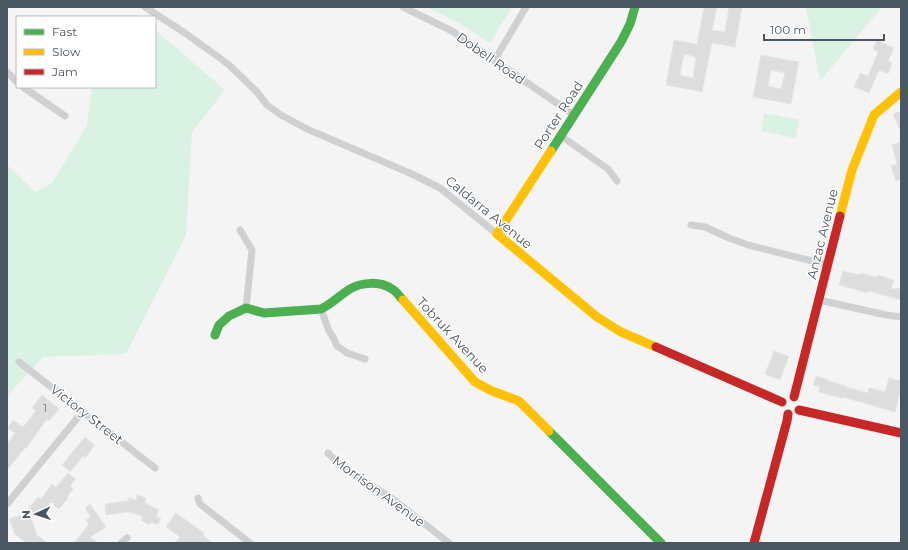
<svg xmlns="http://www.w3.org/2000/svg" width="908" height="550" viewBox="0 0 908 550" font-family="Montserrat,sans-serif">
<rect width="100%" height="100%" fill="#f4f4f4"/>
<!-- green -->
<g fill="#d9f2e3">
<polygon points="426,7 512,7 490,43 457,22"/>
<polygon points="806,7 882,7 820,81"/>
<polygon points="155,30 225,90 192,132 186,235 126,354 43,357 7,396 7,165 35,192 52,183 87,126 92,87 155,87"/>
<polygon points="764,113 799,120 796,138 761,131"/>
</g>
<!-- building -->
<g fill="#ddddde" stroke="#e5e6e7" fill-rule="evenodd">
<path d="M704,7h13l-5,23 13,2 4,-25h13l-7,40 -23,-4 -10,49 -36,-7 8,-45 23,4zM684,54l12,3 -3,21 -13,-3z"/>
<polygon points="877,40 894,48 888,61 892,63 888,74 879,70 869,93 854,87 860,73 868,76 878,52 873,49"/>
<path d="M761,55l38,7 -8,42 -38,-7zM771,70l14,3 -4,16 -13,-3z"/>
<polygon points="901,111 901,132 893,114"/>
<polygon points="901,142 901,179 896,181 891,166 897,164 892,145"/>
<polygon points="843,271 860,275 861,273 877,277 877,275 894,280 891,289 901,288 901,300 868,291 868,293 839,285"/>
<polygon points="774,351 789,356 780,380 765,374"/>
<polygon points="816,376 829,380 829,381 846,386 846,387 868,393 869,388 885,392 889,378 901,381 901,388 895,412 843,397 842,398 819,392 820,387 813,385"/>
<polygon points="42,395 59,409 49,421 47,419 26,448 25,448 7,470 7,444 15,433 8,428 13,420 23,427 36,411 32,408"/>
<polygon points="85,437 95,445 85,458 83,456 70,472 62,465"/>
<polygon points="68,473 76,479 70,486 73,489 67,497 68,498 59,509 50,502 40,517 28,509 38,497 41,499 52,484 56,487"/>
<polygon points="137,495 146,498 145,503 159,510 156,516 161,519 157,525 151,522 150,525 141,520 143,516 128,512 106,515 105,504 128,501 129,498 136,500"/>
<polygon points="90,504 106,527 90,537 98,543 74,543 89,524 86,520 91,517 85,508"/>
<polygon points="29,512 37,535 47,543 26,543 15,534 9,519"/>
<polygon points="176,513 204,533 203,535 212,543 175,543 180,537 166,527"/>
</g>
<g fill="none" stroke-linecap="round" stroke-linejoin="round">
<!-- street -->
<g stroke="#ced0d2" stroke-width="7">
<polyline points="145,7 185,33 228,64 257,92 267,105 281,115 307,129 412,174 440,188 497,234"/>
<polyline points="403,7 452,31 574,115"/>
<polyline points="494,61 526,7"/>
<polyline points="7,72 17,82"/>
<polyline points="23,87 65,116"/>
<polyline points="561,136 608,169 617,181"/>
<polyline points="691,225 705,227 729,238 748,245 828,265"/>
<polyline points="240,230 252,250 246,308"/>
<polyline points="819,300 886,315 901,317"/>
<polyline points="321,309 329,331 333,337 337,346 347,353 365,359"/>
<polyline points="19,362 155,468"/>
<polyline points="328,453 340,465 394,500 449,543"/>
<polyline points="198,498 200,504 250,543"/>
<polyline points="7,504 83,411"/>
<polyline points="121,543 127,538"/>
</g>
<!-- fast -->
<g stroke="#4caf50" stroke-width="9">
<polyline points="551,151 621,42 630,24 635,7"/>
<path d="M215,335l4,-10 10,-9 17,-8 18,5 57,-4c11,-5 19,-14 29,-20 12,-7 30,-8 42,0 4,2 8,8 11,11"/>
<polyline points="549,431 661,543"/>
</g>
<!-- slow -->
<g stroke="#ffc107" stroke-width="9">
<polyline points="551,151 497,234 597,317 621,332 656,347"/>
<polyline points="840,216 852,170 874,115 901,92"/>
<polyline points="403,300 475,382 492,391 519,401 549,431"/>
</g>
<!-- jam -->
<g stroke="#c62828" stroke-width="9">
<polyline points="656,347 782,402"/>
<polyline points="794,397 840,216"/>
<polyline points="799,410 901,433"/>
<polyline points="754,543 787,421 788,414"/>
</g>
</g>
<g text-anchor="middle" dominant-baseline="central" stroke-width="3" stroke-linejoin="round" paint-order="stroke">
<!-- number labels -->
<g font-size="11" fill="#707881">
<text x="45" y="408">1</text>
</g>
<!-- street labels -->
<g font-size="13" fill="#4a5661" stroke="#fff">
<text transform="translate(491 58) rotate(35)">Dobell Road</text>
<text transform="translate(558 115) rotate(-57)">Porter Road</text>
<text transform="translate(489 212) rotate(39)">Caldarra Avenue</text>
<text transform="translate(822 234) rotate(-76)">Anzac Avenue</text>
<text transform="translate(453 335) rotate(47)">Tobruk Avenue</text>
<text transform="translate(87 414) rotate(38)">Victory Street</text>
<text transform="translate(379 491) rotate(36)">Morrison Avenue</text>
</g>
</g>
<!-- border -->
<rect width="908" height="550" fill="none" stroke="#4a5661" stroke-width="16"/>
<!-- legend -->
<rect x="16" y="16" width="140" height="72" fill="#ffffff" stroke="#b7bbc0"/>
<rect x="24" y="29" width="20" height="6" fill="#4caf50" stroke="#b7bbc0"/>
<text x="52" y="36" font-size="12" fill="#4a5661">Fast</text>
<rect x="24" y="49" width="20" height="6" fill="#ffc107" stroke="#b7bbc0"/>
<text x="52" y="56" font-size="12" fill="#4a5661">Slow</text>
<rect x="24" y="69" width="20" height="6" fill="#c62828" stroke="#b7bbc0"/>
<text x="52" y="76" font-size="12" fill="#4a5661">Jam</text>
<!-- north arrow -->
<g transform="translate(36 514) rotate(267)" stroke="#ffffff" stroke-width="3" paint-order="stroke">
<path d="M0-3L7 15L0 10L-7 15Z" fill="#4a5661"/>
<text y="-6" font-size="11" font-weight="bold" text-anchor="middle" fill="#4a5661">N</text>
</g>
<!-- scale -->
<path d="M764 34v6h120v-6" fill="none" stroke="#4a5661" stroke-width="2"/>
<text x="770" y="34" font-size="12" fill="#4a5661" stroke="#ffffff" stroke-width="3" paint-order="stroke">100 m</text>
</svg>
